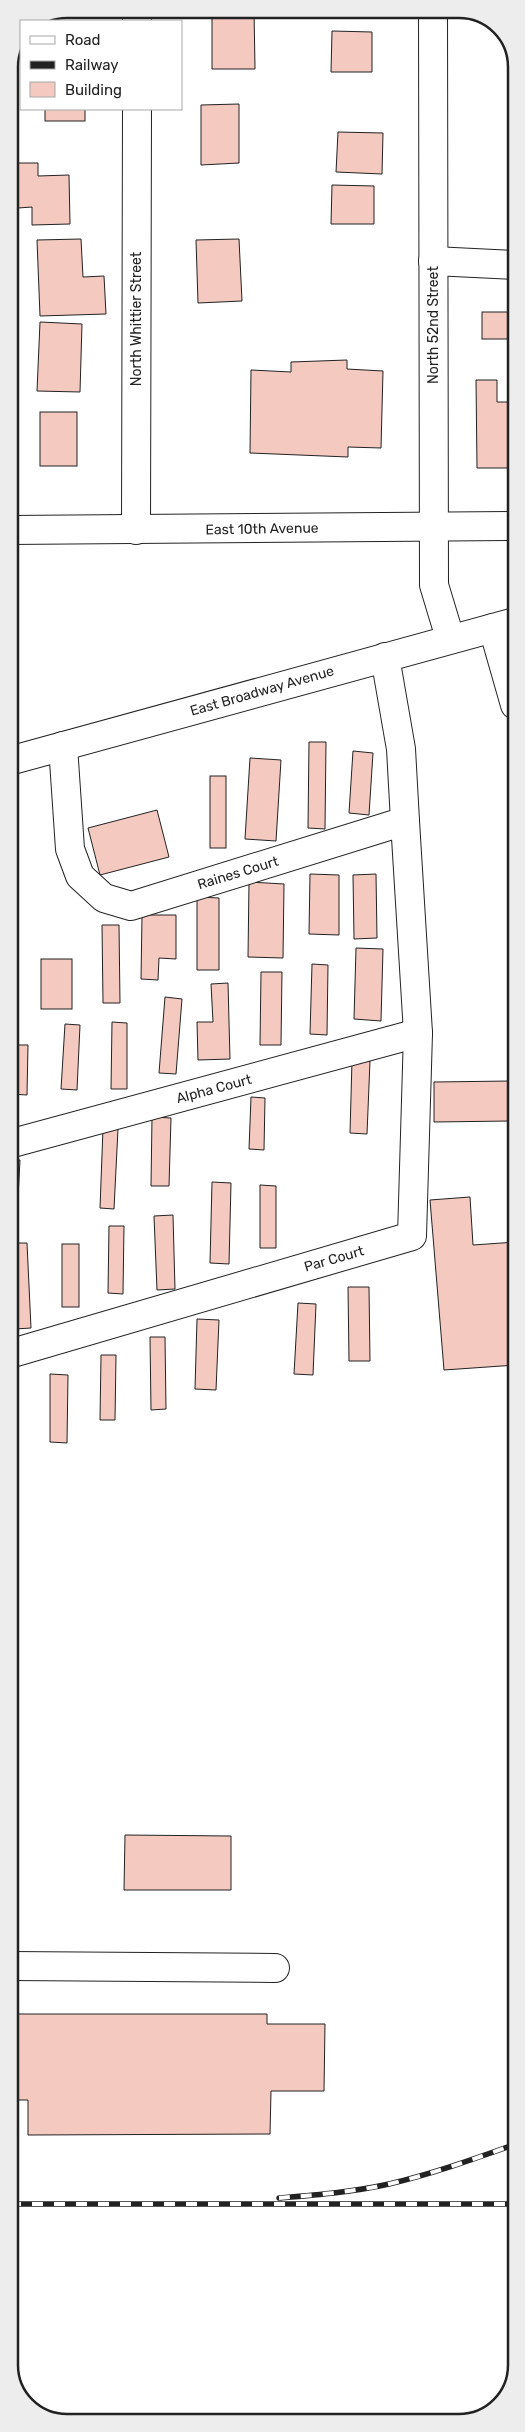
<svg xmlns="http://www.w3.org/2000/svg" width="525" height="2432" viewBox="0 0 525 2432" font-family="Rubik,sans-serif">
<rect width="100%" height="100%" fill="#fff"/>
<!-- building -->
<g fill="#f3c9c0" stroke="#222">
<polygon points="212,9 254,9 255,69 212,69"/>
<polygon points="332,31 372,32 372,72 331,72"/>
<polygon points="510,49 515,56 515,92 510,92"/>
<polygon points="239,104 239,163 201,165 201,105"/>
<rect x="45" y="109" width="40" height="12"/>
<polygon points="338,132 383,133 382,174 336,172"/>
<polygon points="18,163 38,163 38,176 69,175 70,224 32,225 32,207 18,208"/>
<polygon points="332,185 374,186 374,224 331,224"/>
<polygon points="81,239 83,277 104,276 106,314 40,316 37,240"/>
<polygon points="239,239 242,301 198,303 196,240"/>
<rect x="482" y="312" width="33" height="27"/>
<polygon points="40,322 82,324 80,392 37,391"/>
<polygon points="347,360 347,369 383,371 381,448 348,447 348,457 250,453 251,370 291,372 291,362"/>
<polygon points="476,380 497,380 497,402 515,402 515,468 477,468"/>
<rect x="40" y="412" width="37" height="54"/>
<polygon points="309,742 326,742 325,829 308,828"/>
<polygon points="353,751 373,753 369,815 349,813"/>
<polygon points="250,758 281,760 276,841 245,839"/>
<rect x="210" y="776" width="16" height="72"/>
<polygon points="157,810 169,857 100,875 88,828"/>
<polygon points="310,874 339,875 339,935 309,934"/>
<polygon points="376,874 377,938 354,939 353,875"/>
<polygon points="249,882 284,884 283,958 248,957"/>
<polygon points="197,897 219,898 219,970 197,970"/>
<polygon points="142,915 176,915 176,959 159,958 158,980 141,979"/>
<polygon points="102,925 119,925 120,1003 103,1003"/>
<polygon points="356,948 383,949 381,1021 354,1019"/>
<rect x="41" y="959" width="31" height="50"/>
<polygon points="312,964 328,965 327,1035 310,1034"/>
<polygon points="261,972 282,972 281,1045 260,1045"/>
<polygon points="228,983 230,1059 198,1060 197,1022 213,1022 211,984"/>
<polygon points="165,997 182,999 176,1074 159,1073"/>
<polygon points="112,1022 127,1023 127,1089 111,1089"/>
<polygon points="65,1024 80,1025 77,1090 61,1089"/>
<polygon points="12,1045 28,1045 27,1095 11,1094"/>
<polygon points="352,1060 370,1061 367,1134 350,1133"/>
<polygon points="510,1081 510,1121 434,1122 434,1082"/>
<polygon points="251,1097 265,1098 264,1150 249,1149"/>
<polygon points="152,1117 171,1118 169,1186 151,1186"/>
<polygon points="103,1128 118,1129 114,1209 100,1208"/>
<polygon points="9,1160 20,1160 17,1217 9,1216"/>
<polygon points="212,1182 231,1183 229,1264 210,1263"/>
<polygon points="260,1185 276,1186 276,1248 260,1248"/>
<polygon points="470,1197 473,1245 516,1242 516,1365 444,1370 430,1200"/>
<polygon points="173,1215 175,1289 157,1290 154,1216"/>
<polygon points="109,1226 124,1226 123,1294 108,1293"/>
<polygon points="11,1243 27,1243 31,1328 15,1329"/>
<rect x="62" y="1244" width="17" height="63"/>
<polygon points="348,1287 369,1287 370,1361 349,1361"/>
<polygon points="298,1303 316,1304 313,1375 294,1374"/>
<polygon points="197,1319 219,1320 216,1390 195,1389"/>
<polygon points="150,1337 165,1337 166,1409 151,1410"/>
<polygon points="101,1355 116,1355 115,1420 100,1420"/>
<polygon points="50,1374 68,1375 67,1443 50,1442"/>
<polygon points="9,1375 17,1376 18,1449 9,1449"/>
<polygon points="125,1835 231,1836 231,1890 124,1890"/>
<polygon points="10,2014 267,2014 267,2024 325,2024 324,2091 271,2091 270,2134 28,2135 28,2100 10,2100"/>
</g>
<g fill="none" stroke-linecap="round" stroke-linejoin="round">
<defs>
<g id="minor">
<polyline points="433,9 434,585 450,638"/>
<polyline points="137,21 137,9"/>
<polyline points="433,261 515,265"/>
<polyline points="9,530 515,526"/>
<polyline points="136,530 137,109"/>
<polyline points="493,628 515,705"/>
<polyline points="385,657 401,749 405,821"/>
<polyline points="9,761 515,622"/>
<polyline points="9,1144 418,1033"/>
<polyline points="9,1354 412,1236 418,1033 405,821 131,906 104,898 80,876 70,849 63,746"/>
<polyline points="10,1966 275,1968"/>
</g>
</defs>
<!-- minor casing -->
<use href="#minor" stroke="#222" stroke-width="30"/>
<!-- minor -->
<use href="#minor" stroke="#fff" stroke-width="28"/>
<defs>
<g id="rail">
<path d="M279,2198c36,-3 74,-6 110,-14 43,-10 85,-25 127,-40"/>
<polyline points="10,2204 516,2204"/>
</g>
</defs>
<!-- rail casing -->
<use href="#rail" stroke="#222" stroke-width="5.5"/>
<!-- rail -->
<use href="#rail" stroke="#fff" stroke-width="4" stroke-dasharray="11" stroke-linecap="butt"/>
</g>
<g text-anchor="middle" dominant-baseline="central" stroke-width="4" stroke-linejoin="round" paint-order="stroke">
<!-- street labels -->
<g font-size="14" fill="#222" stroke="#fff">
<text transform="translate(136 319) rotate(-90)">North Whittier Street</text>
<text transform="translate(433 325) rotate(-90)">North 52nd Street</text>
<text transform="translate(262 529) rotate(-1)">East 10th Avenue</text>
<text transform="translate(262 691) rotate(-16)">East Broadway Avenue</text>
<text transform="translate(238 873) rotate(-17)">Raines Court</text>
<text transform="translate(214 1089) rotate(-15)">Alpha Court</text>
<text transform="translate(334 1259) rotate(-16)">Par Court</text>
</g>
</g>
<!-- crop -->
<path d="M0 0H525V2432H0ZM67 18H459A49 49 0 0 1 508 67V2365A49 49 0 0 1 459 2414H67A49 49 0 0 1 18 2365V67A49 49 0 0 1 67 18Z" fill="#ededed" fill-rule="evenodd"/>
<path fill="none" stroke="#222" stroke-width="2.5" d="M67 18H459A49 49 0 0 1 508 67V2365A49 49 0 0 1 459 2414H67A49 49 0 0 1 18 2365V67A49 49 0 0 1 67 18Z"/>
<!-- legend -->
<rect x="20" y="20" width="162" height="90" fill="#ffffff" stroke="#a7a7a7"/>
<rect x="30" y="36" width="25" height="8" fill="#ffffff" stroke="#a7a7a7"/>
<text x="65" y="45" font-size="15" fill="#222222">Road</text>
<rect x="30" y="61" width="25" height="8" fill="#222222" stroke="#a7a7a7"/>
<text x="65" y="70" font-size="15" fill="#222222">Railway</text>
<rect x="30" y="82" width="25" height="15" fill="#f3c9c0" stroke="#a7a7a7"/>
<text x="65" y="95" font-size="15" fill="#222222">Building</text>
</svg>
